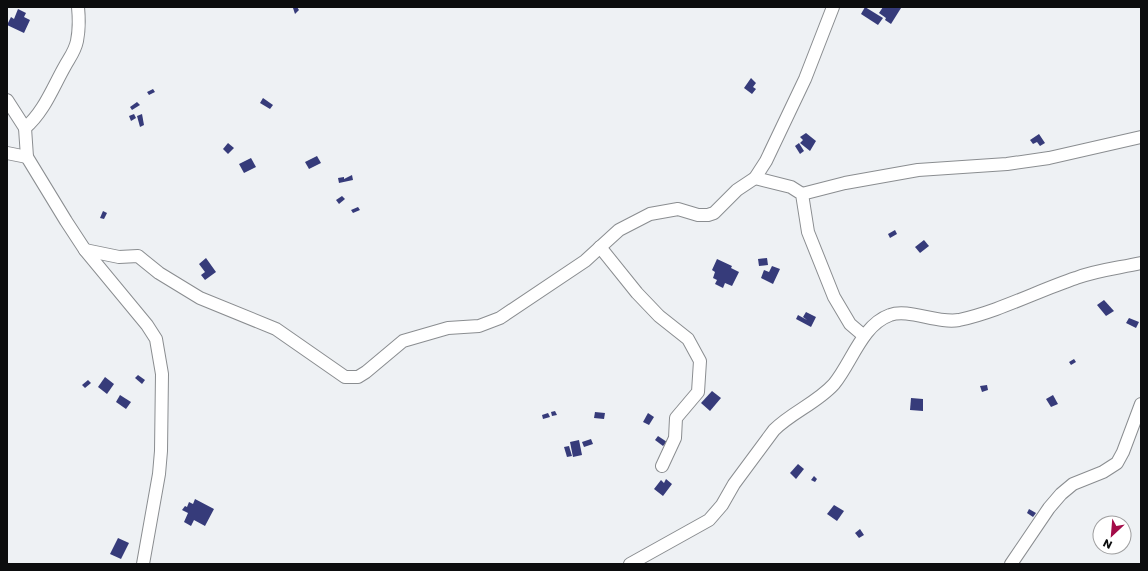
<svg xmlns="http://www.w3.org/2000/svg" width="1148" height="571" viewBox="0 0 1148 571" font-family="Poppins,sans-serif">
<rect width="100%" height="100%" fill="#eef1f4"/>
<!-- building -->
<g fill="#363b7a">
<polygon points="295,7 297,7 299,10 295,14 293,8"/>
<polygon points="865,7 883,18 878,25 861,14"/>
<polygon points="883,7 901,8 891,24 885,20 886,18 879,13"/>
<polygon points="18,9 26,13 24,17 30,20 24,33 7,25 11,17 14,19"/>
<polygon points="751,78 756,83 753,87 756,89 752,94 744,88"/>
<polygon points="153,89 155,92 149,95 147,92"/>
<polygon points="263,98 273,105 270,109 260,103"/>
<polygon points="137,102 140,105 132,110 130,107"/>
<polygon points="134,114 136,118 131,121 129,116"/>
<polygon points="142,114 144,125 140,127 137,116"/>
<polygon points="806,133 816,141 810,151 800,143 803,140 800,137"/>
<polygon points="1039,134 1045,143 1040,146 1037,142 1033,144 1030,140"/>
<polygon points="228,143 234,148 228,154 223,149"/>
<polygon points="799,143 804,151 800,154 795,146"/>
<polygon points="317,156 321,163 309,169 305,162"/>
<polygon points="251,158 256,167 244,173 239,164"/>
<polygon points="352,175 353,180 339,183 338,178 344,177 344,179"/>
<polygon points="342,196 345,199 339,204 336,200"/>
<polygon points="358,207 360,210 353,213 351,210"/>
<polygon points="103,211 107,213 104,219 100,218"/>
<polygon points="895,230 897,234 890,238 888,234"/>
<polygon points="924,240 929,246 920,253 915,247"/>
<polygon points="206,258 216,272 205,280 201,275 205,272 199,264"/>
<polygon points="767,258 768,265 759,266 758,259"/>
<polygon points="717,259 732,266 731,268 739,272 732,286 725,283 723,288 715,284 717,280 713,278 715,272 712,270"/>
<polygon points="772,266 780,269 773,284 761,278 764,270 769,272"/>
<polygon points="1104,300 1114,311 1106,316 1097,305"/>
<polygon points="806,312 816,317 811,327 796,319 798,315 807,320 803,317"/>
<polygon points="1129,318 1139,322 1136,328 1126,323"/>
<polygon points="1074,359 1076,362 1071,365 1069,362"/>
<polygon points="138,375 145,380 142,384 135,378"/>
<polygon points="105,377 114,384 107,394 98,387"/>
<polygon points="88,380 91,383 85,388 82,385"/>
<polygon points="987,385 988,390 982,392 980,386"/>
<polygon points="712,391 721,398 710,411 701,403"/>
<polygon points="120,395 131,402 126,409 116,402"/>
<polygon points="1053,395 1058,404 1051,407 1046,399"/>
<polygon points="911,398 923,399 923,411 910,410"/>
<polygon points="555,411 557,415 552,416 551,412"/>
<polygon points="595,412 605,413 604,419 594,418"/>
<polygon points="548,413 550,417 543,419 542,415"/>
<polygon points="648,413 654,417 649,425 643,422"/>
<polygon points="658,436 667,442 663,446 655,440"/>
<polygon points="591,439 593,444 584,447 582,442"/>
<polygon points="579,440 582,455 573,457 570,442"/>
<polygon points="569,446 572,456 567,457 564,447"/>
<polygon points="798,464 804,469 796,479 790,473"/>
<polygon points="814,476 817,479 815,482 811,480"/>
<polygon points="666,479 672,484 663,496 654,489 661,480 664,483"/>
<polygon points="195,499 214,509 205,526 194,520 191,526 184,522 188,513 182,510 185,506 187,507 189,502 193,504"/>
<polygon points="834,505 844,511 837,521 827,514"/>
<polygon points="1029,509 1036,513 1033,517 1027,513"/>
<polygon points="860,529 864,535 859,538 855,533"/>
<polygon points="118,538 129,543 121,559 110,554"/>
</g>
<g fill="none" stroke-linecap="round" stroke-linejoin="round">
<defs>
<g id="minor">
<polyline points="7,100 25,128 27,157 66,221 85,250 147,325 156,339 162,374 161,451 159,474 143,564"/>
<path d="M25,128c19,-16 28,-41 40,-62 5,-9 10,-15 12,-25 2,-10 2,-24 1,-34"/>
<polyline points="7,153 27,157"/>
<polyline points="755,178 791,187 802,194 808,232 834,297 850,324 864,336"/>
<polyline points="802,194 845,183 918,170 1007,164 1049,158 1141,137"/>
<polyline points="600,247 637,293 659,316 688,339 700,361 698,392 676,418 675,438 662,466"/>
<polyline points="85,250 119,257 138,256 159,273 200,298 276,329 345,377 358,377 366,372 403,341 448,328 479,326 500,318 585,261 619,230 650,214 678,209 698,215 708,215 714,213 737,190 755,178 766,161 805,79 833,7"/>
<path d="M630,564l79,-44 13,-15 12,-21 40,-54c18,-18 43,-27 60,-46 18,-22 28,-59 56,-69 18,-7 48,9 69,5 41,-9 78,-29 117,-42 21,-8 43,-10 65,-15"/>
<polyline points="1011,564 1049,508 1061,494 1073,484 1103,472 1117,463 1123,452 1141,404"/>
</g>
</defs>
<!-- minor casing -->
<use href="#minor" stroke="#8a8d90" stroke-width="14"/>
<!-- minor -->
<use href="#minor" stroke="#fff" stroke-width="12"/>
</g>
<!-- border -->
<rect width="1148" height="571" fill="none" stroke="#0c0d0e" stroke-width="16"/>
<!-- north arrow -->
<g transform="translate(1112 535) rotate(206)"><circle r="19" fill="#ffffff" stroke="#9e9e9f"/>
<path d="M0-3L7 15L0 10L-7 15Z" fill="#a30b48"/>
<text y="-6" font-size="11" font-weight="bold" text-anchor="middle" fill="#0c0d0e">N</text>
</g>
</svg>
